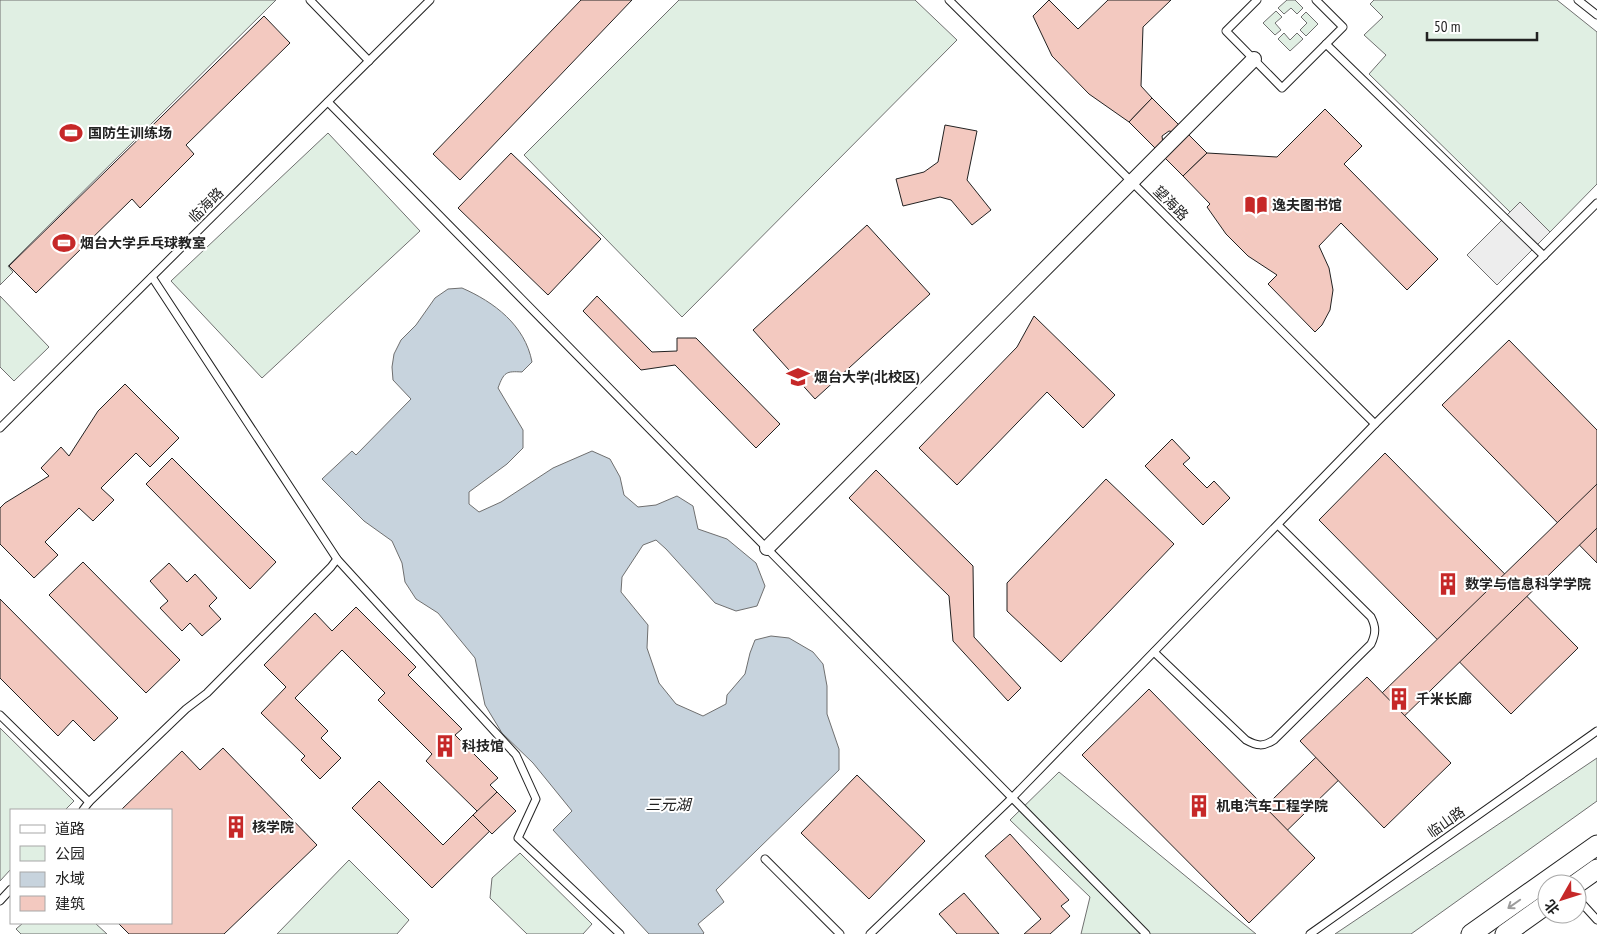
<svg xmlns="http://www.w3.org/2000/svg" width="1597" height="934" viewBox="0 0 1597 934" font-family="'PT Sans Narrow','Noto Sans SC',sans-serif">
<rect width="100%" height="100%" fill="#fff"/>
<!-- green -->
<g fill="#e0efe3" stroke="#6f6f6f">
<polygon points="0,0 276,0 8,266 13,272 0,285"/>
<polygon points="679,0 915,0 957,40 682,317 524,155"/>
<polygon points="1287,0 1295,0 1303,8 1297,14 1291,8 1284,14 1278,8"/>
<polygon points="1374,0 1557,0 1597,32 1597,184 1550,232 1520,202 1510,212 1369,74 1386,55 1364,35 1383,17 1370,4"/>
<polygon points="1276,11 1282,17 1275,23 1281,30 1275,35 1263,23"/>
<polygon points="1306,12 1318,24 1306,36 1300,30 1307,23 1301,17"/>
<polygon points="1284,33 1290,40 1297,33 1303,39 1290,51 1278,39"/>
<polygon points="328,133 420,231 262,378 171,281"/>
<polygon points="0,296 49,347 14,381 0,367"/>
<polygon points="0,728 74,801 65,810 11,810 11,869 0,881"/>
<polygon points="1597,758 1597,801 1411,934 1335,934"/>
<polygon points="1059,772 1256,934 1081,934 1090,897 1010,820"/>
<polygon points="520,853 592,924 583,934 527,934 490,898 492,878"/>
<polygon points="349,860 409,920 397,934 277,934"/>
<polygon points="23,923 95,923 107,934 21,934 16,929"/>
</g>
<!-- parking -->
<polygon fill="#ededed" stroke="#6f6f6f" points="1520,202 1550,232 1497,285 1467,255"/>
<!-- water -->
<path fill="#c7d3dd" stroke="#6f6f6f" d="M462,288c32,14 63,37 70,74l-10,10c-16,-1 -18,0 -24,16l25,42v18l-16,16 -38,28v12l10,8 22,-10 52,-34 39,-17 18,8 10,18 4,18 14,12 18,-2 21,-9 16,10 5,23 29,10 29,24 9,23 -8,20 -21,5 -21,-8 -49,-54 -10,-9 -13,5 -21,32 -1,15 27,33 -1,23 12,35 17,21 27,12 23,-12 1,-9 18,-21 5,-21 5,-13 16,-4 18,2 24,14 10,12 4,22v28l12,35v21l-123,120 8,12 -26,22 6,9 -1,1h-54l-96,-104 19,-19 -39,-48 -31,-30 -17,-28 -10,-47 -37,-45 -22,-14 -11,-17 -3,-19 -10,-22 -28,-20 -42,-42 30,-28 4,4 55,-56 -18,-19 -1,-13 2,-13 7,-14 15,-15 19,-27 13,-9z"/>
<!-- building -->
<g fill="#f3c9c0" stroke="#222" fill-rule="evenodd">
<polygon points="581,0 632,0 460,180 433,154"/>
<polygon points="1049,0 1078,29 1108,0 1171,0 1143,27 1141,86 1152,98 1129,122 1089,94 1052,56 1033,16"/>
<polygon points="264,16 290,43 186,145 194,154 140,208 132,199 36,293 9,266"/>
<path d="M1152,98l55,55 -24,23 -54,-54zM1169,131l5,1 -11,12 -1,-8z"/>
<polygon points="1325,109 1362,146 1344,164 1438,259 1407,290 1341,223 1319,246 1329,268 1333,290 1330,310 1322,325 1315,332 1268,284 1277,275 1248,256 1226,234 1207,207 1210,204 1183,176 1207,153 1277,157"/>
<polygon points="945,125 977,131 967,180 991,210 972,225 951,200 940,197 903,206 896,179 924,172 938,162"/>
<polygon points="511,153 601,239 548,295 458,208"/>
<polygon points="867,225 930,294 815,399 753,330"/>
<polygon points="597,296 652,352 677,351 677,338 696,338 780,424 756,448 675,365 641,370 583,311"/>
<polygon points="1034,316 1115,395 1083,428 1047,392 957,485 919,448 1017,347"/>
<polygon points="1509,340 1597,430 1597,563 1442,405"/>
<polygon points="125,384 179,438 150,467 136,453 101,488 114,500 93,521 79,508 45,542 58,555 34,578 0,544 0,508 5,503 49,476 41,468 61,447 69,456 98,411"/>
<polygon points="1172,439 1190,458 1183,464 1207,488 1214,481 1230,498 1203,525 1145,466"/>
<polygon points="1385,453 1578,648 1511,714 1319,520"/>
<polygon points="172,458 276,562 250,589 146,484"/>
<polygon points="876,470 973,566 974,637 1021,688 1008,701 953,641 949,596 849,498"/>
<polygon points="1106,479 1174,544 1061,662 1007,611 1007,583"/>
<polygon points="1597,484 1597,528 1224,892 1201,869"/>
<polygon points="83,562 180,660 146,693 49,595"/>
<polygon points="169,563 187,582 195,574 217,598 209,606 221,619 202,636 190,623 182,631 160,608 168,601 150,581"/>
<polygon points="0,599 118,718 94,741 73,720 58,736 0,678"/>
<polygon points="356,607 416,667 408,675 462,729 455,735 498,778 490,785 497,792 491,798 507,814 432,888 352,808 379,781 443,845 477,811 426,761 432,754 378,700 385,693 342,650 295,698 328,731 321,738 341,758 320,779 301,760 305,756 261,713 286,687 264,665 315,613 332,631"/>
<polygon points="1367,677 1451,763 1384,828 1300,741"/>
<polygon points="1149,689 1315,858 1249,923 1082,755"/>
<polygon points="223,748 317,845 224,934 129,934 118,923 171,923 171,810 121,810 182,751 200,770"/>
<polygon points="857,775 925,841 869,899 801,833"/>
<polygon points="497,792 516,811 492,834 473,815"/>
<polygon points="1010,834 1069,900 1061,906 1070,916 1050,934 1024,934 1041,919 985,856"/>
<polygon points="964,893 999,934 957,934 939,914"/>
</g>
<g fill="none" stroke-linecap="round" stroke-linejoin="round">
<defs>
<g id="lane">
<polyline points="310,0 369,61"/>
<polyline points="949,0 1375,424"/>
<polyline points="1257,0 1226,31 1282,88 1343,27 1316,0"/>
<polyline points="1578,0 1597,15"/>
<polyline points="1326,44 1544,256"/>
<polyline points="328,102 1146,934"/>
<polyline points="152,277 337,559"/>
<polyline points="0,428 430,0"/>
<path d="M1154,652l92,88c11,6 17,7 28,0l97,-96c5,-11 5,-17 0,-27l-93,-92"/>
<polyline points="0,715 89,802"/>
<polyline points="83,810 89,802 186,709 207,693 331,567 337,559 516,755 536,799 518,838 620,934"/>
<polyline points="765,859 840,934"/>
<polyline points="1577,898 1597,920"/>
<polyline points="0,901 11,889"/>
<polyline points="870,934 1012,798 1375,424 1597,203"/>
<polyline points="1310,934 1597,731"/>
</g>
<polyline id="street" points="767,548 1254,59"/>
<g id="secondary">
<polyline points="1576,884 1597,869"/>
<polyline points="1471,934 1597,845"/>
<polyline points="1505,934 1547,904"/>
</g>
</defs>
<!-- lane casing -->
<use href="#lane" stroke="#222" stroke-width="9"/>
<!-- street casing -->
<use href="#street" stroke="#222" stroke-width="16"/>
<!-- secondary casing -->
<use href="#secondary" stroke="#222" stroke-width="21"/>
<!-- lane -->
<use href="#lane" stroke="#fff" stroke-width="7"/>
<!-- street -->
<use href="#street" stroke="#fff" stroke-width="14"/>
<!-- secondary -->
<use href="#secondary" stroke="#fff" stroke-width="19"/>
</g>
<!-- one-way arrows -->
<defs><path id="oneway-shaft" d="M-6 0H5M1.5-3L5.5 0L1.5 3" fill="none" stroke-width="1.6" stroke-linecap="round" stroke-linejoin="round" transform="scale(1.25)"/></defs>
<use stroke="#9c9c9c" href="#oneway-shaft" transform="translate(1514 904) rotate(145)"/>
<!-- icons -->
<defs>
<symbol id="stadium-bare" viewBox="-9 -9 18 18"><path d="M0-5a6.5 5 0 1 0 0 10a6.5 5 0 1 0 0-10ZM-3.5-1.8h7v3.6h-7Z" fill="#c62828" stroke="#fff" stroke-width="2.5" paint-order="stroke"/></symbol>
<symbol id="library-bare" viewBox="-9 -9 18 18"><path d="M-6-4Q-3-5.5-.7-3.5V5Q-3 3-6 4ZM6-4Q3-5.5 .7-3.5V5Q3 3 6 4Z" fill="#c62828" stroke="#fff" stroke-width="2.5" paint-order="stroke"/></symbol>
<symbol id="university-bare" viewBox="-9 -9 18 18"><path d="M0-5L7-2L0 1L-7-2ZM-4 1L0 2.5L4 1V4Q0 6-4 4Z" fill="#c62828" stroke="#fff" stroke-width="2.5" paint-order="stroke"/></symbol>
<symbol id="building-bare" viewBox="-9 -9 18 18"><path d="M-4-6H4V6H1V3H-1V6H-4ZM-2.5-4.3h1.7v1.8h-1.7ZM.8-4.3h1.7v1.8H.8ZM-2.5-1h1.7V.8h-1.7ZM.8-1h1.7V.8H.8Z" fill="#c62828" stroke="#fff" stroke-width="2.5" paint-order="stroke"/></symbol>
</defs>
<g fill-rule="evenodd">
<use href="#stadium-bare" x="55" y="117" width="32" height="32"/>
<use href="#library-bare" x="1240" y="189" width="32" height="32"/>
<use href="#stadium-bare" x="48" y="227" width="32" height="32"/>
<use href="#university-bare" x="782" y="361" width="32" height="32"/>
<use href="#building-bare" x="1432" y="568" width="32" height="32"/>
<use href="#building-bare" x="1383" y="683" width="32" height="32"/>
<use href="#building-bare" x="429" y="730" width="32" height="32"/>
<use href="#building-bare" x="1183" y="790" width="32" height="32"/>
<use href="#building-bare" x="220" y="811" width="32" height="32"/>
</g>
<g text-anchor="middle" dominant-baseline="central" stroke-width="4" stroke-linejoin="round" paint-order="stroke">
<!-- poi labels -->
<g font-size="14" font-weight="bold" fill="#222" stroke="#fff" text-anchor="start">
<text x="88" y="133">国防生训练场</text>
<text x="1272" y="205">逸夫图书馆</text>
<text x="80" y="243">烟台大学乒乓球教室</text>
<text x="814" y="377">烟台大学(北校区)</text>
<text x="1465" y="584">数学与信息科学学院</text>
<text x="1416" y="699">千米长廊</text>
<text x="462" y="746">科技馆</text>
<text x="1216" y="806">机电汽车工程学院</text>
<text x="252" y="827">核学院</text>
</g>
<!-- street labels -->
<g font-size="14" fill="#222" stroke="#fff">
<text transform="translate(1171 203) rotate(45)">望海路</text>
<text transform="translate(206 205) rotate(-45)">临海路</text>
<text transform="translate(1446 822) rotate(-35)">临山路</text>
</g>
<!-- water labels -->
<g font-size="15" font-style="italic" fill="#222" stroke="#fff">
<text x="668" y="804">三元湖</text>
</g>
</g>
<!-- legend -->
<rect x="10" y="809" width="162" height="115" fill="#ffffff" stroke="#a7a7a7"/>
<rect x="20" y="825" width="25" height="8" fill="#ffffff" stroke="#a7a7a7"/>
<text x="55" y="834" font-size="15" fill="#222222">道路</text>
<rect x="20" y="846" width="25" height="15" fill="#e0efe3" stroke="#a7a7a7"/>
<text x="55" y="859" font-size="15" fill="#222222">公园</text>
<rect x="20" y="872" width="25" height="15" fill="#c7d3dd" stroke="#a7a7a7"/>
<text x="55" y="884" font-size="15" fill="#222222">水域</text>
<rect x="20" y="896" width="25" height="15" fill="#f3c9c0" stroke="#a7a7a7"/>
<text x="55" y="909" font-size="15" fill="#222222">建筑</text>
<!-- north arrow -->
<g transform="translate(1562 899) rotate(231)"><circle r="24" fill="#ffffff" stroke="#a7a7a7"/>
<path d="M0-4L9 19L0 12L-9 19Z" fill="#c62828"/>
<text y="-8" font-size="14" font-weight="bold" text-anchor="middle" fill="#222222">北</text>
</g>
<!-- scale -->
<path d="M1427 32v8h110v-8" fill="none" stroke="#222222" stroke-width="2.5"/>
<text x="1434" y="32" font-size="15" fill="#222222" stroke="#ffffff" stroke-width="4" paint-order="stroke">50 m</text>
</svg>
